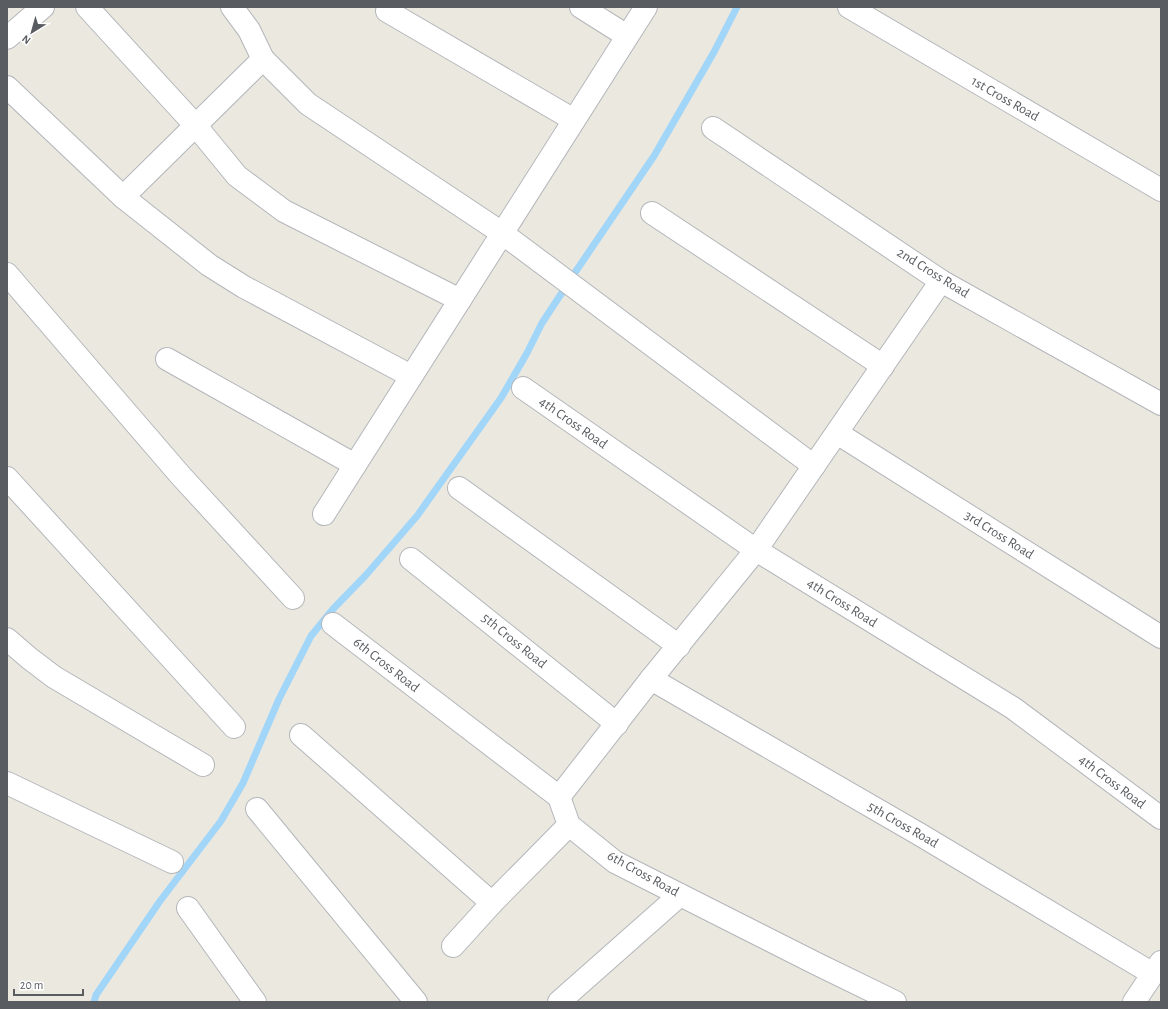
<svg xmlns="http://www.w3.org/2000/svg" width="1168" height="1009" viewBox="0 0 1168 1009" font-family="'Alegreya Sans',sans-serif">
<rect width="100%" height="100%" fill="#ebe8e0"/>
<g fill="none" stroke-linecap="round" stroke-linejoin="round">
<!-- stream -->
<g stroke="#a2d6f9" stroke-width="7">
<polyline points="574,274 654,156 714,52 737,7"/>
<polyline points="94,1002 96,995 160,901 221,821 243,783 279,699 311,636 333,609 366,575 417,516 501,398 527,353 542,323 565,288"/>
</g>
<defs>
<g id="minor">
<polyline points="87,7 196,126 237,176 284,211 460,300"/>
<polyline points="232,7 249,30 263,59 308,104 502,233 814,466"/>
<polyline points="581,7 627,36"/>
<polyline points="849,7 1161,190"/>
<polyline points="387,11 574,120"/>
<polyline points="7,38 43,7"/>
<polyline points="7,87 123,197 209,265 244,287 411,376"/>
<polyline points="713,128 941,281 1161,404"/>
<polyline points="123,197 263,59"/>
<polyline points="652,213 883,366"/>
<polyline points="7,274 181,476 293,598"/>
<polyline points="167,359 355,465"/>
<polyline points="523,388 756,550 1013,708 1161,818"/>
<polyline points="837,433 1161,637"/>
<polyline points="7,478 234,727"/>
<polyline points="459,488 679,646"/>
<polyline points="324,514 646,7"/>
<polyline points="411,559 617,724"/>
<polyline points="333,624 559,797 569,825 615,862 817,964 895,1002"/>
<polyline points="7,639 29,658 54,677 203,765"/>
<polyline points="651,679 919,834 1153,974"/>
<polyline points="301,735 492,903 453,946"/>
<polyline points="7,783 172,862"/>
<polyline points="559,797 651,679 756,550 941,281"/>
<polyline points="257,809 416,1002"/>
<polyline points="492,903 569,825"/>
<polyline points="188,908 255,1002"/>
<polyline points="559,1002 680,895"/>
<polyline points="1134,1002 1161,962"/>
</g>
</defs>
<!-- minor casing -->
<use href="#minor" stroke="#b3b6ba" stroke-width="24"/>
<!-- minor -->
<use href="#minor" stroke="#fff" stroke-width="22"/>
</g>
<g text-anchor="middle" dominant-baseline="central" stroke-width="3.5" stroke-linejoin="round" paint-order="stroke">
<!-- street labels -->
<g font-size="14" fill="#595c60" stroke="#fff">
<text transform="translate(1005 99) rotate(30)">1st Cross Road</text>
<text transform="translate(933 273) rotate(32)">2nd Cross Road</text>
<text transform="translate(573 423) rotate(35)">4th Cross Road</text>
<text transform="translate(999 535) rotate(32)">3rd Cross Road</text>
<text transform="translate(842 603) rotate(32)">4th Cross Road</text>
<text transform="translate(514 641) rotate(39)">5th Cross Road</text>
<text transform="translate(386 665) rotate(38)">6th Cross Road</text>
<text transform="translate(1112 782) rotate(37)">4th Cross Road</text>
<text transform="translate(903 825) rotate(30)">5th Cross Road</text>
<text transform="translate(643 874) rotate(29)">6th Cross Road</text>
</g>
</g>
<!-- border -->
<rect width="1168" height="1009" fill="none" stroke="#595c60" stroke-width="16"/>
<!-- north arrow -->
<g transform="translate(32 32) rotate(217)" stroke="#ffffff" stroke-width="3" paint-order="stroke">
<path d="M0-3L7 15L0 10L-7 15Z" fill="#595c60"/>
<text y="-6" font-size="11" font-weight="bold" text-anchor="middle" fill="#595c60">N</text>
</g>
<!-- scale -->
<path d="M14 989v6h69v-6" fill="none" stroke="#595c60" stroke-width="2"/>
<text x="20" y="989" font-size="12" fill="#595c60" stroke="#ffffff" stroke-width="3" paint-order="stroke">20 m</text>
</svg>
